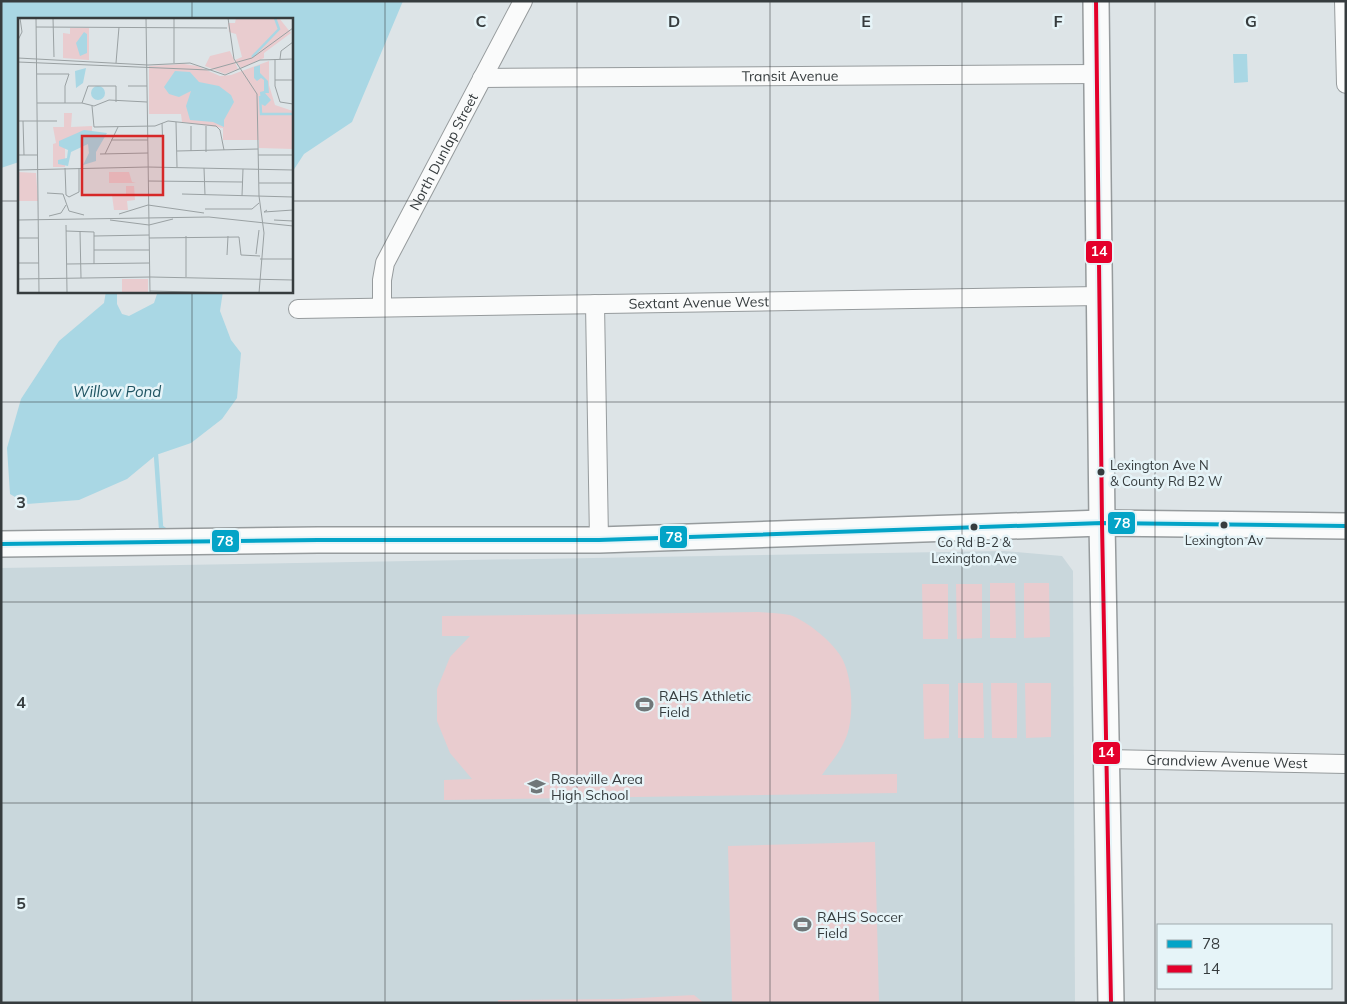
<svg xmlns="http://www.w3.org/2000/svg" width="1347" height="1004" viewBox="0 0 1347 1004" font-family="Mulish,sans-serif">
<rect width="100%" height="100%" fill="#dde4e7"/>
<!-- built -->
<polygon fill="#c9d7dc" points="1004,551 1062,556 1073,571 1075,1003 1,1003 1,568"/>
<!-- green -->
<g fill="#e9cccf">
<polygon points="990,583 1015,583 1016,638 990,638"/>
<polygon points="1024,583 1049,583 1050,637 1024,638"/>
<polygon points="922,584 948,584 948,639 923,639"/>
<polygon points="956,584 982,584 982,638 957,639"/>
<path d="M759,612c10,1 21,1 31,3 17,6 40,25 50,40 13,19 15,64 5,85 -6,14 -15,23 -23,35l75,-1v19l-453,7v-20l28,-1 -22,-26 -13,-32v-32l13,-32 20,-21h-28v-20z"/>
<polygon points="958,683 983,683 984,738 958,738"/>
<polygon points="991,683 1017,683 1017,738 992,738"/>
<polygon points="1025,683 1051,683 1051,737 1026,738"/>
<polygon points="923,684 949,684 949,738 924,739"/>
<polygon points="875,842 879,1003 732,1003 728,846"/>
<polygon points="694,995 704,1003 498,1003 498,1000 621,999"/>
</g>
<!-- water -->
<g fill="#a9d7e4">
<polygon points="1,1 403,1 352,122 304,154 291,174 291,19 19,19 19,162 1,168"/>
<polygon points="1233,54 1247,54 1248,82 1234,83"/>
<polygon points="106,291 117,291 117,304 122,314 129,316 154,303 158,291 223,291 220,311 231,340 241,353 237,398 222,419 191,443 156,455 127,479 79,500 27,504 10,494 7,448 21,399 59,341 104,303"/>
</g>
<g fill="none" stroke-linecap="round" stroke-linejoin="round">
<!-- stream -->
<polyline stroke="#a9d7e4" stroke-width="4.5" points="156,455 161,527 169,533"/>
<defs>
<g id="street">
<polyline points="1344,1 1346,84"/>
<path id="s1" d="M482,78l615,-4"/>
<polyline points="595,304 599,540"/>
<path id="s2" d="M382,306v-26l3,-17 138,-262"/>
<path id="s3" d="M298,309l802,-13"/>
<path id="s4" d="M1107,759l239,5"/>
</g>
<g id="secondary">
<polyline points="1096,1 1102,523 1111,1003"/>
<polyline points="1,544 318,540 599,540 1102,523 1346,526"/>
</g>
</defs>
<!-- street casing -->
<use href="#street" stroke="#969b9d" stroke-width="20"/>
<!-- secondary casing -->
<use href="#secondary" stroke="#969b9d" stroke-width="28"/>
<!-- street -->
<use href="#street" stroke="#fafbfb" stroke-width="18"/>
<!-- secondary -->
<use href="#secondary" stroke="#fafbfb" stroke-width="25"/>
<defs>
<polyline id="bus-1" points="1,544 318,540 599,540 1102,523 1346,526"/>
<polyline id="bus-2" points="1096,1 1102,523 1111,1003"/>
</defs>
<!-- bus-1 casing -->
<use href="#bus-1" stroke="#e6f4f8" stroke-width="8"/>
<!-- bus-2 casing -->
<use href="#bus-2" stroke="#e6f4f8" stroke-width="8"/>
<!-- bus-1 -->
<use href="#bus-1" stroke="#03a4c7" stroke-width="4"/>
<!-- bus-2 -->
<use href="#bus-2" stroke="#e4002b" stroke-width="4"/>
</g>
<!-- grid -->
<path fill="none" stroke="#363c3e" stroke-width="1" stroke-opacity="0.55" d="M192,1v18M385,1v1002M577,1v1002M770,1v1002M962,1v1002M1155,1v1002M1,201h18M291,201h1055M192,291v712M1,402h1345M1,602h1345M1,803h1345"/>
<!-- icons -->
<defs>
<symbol id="stadium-bare" viewBox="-9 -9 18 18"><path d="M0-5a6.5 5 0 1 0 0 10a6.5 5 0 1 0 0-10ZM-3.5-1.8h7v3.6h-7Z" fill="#707779" stroke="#e6f4f8" stroke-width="2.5" paint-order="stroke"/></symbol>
<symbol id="school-bare" viewBox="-9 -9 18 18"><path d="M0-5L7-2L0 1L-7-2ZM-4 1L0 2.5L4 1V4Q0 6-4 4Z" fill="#707779" stroke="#e6f4f8" stroke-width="2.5" paint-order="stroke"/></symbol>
</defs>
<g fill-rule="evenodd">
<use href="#stadium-bare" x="632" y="692" width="25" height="25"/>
<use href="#school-bare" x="524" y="774" width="25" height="25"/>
<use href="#stadium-bare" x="790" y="912" width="25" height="25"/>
</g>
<!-- markers -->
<g fill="#363c3e" stroke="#e6f4f8" stroke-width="2">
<circle cx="1101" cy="472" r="4.5"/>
<circle cx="1224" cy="525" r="4.5"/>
<circle cx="974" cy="527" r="4.5"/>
</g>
<g text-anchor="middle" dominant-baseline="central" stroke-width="5" stroke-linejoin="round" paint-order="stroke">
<!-- bus labels -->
<g font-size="13" fill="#363c3e" stroke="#e6f4f8">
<text x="1110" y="465" text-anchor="start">Lexington Ave N<tspan x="1110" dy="16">&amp; County Rd B2 W</tspan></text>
<text x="1224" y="540">Lexington Av</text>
<text x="974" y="542">Co Rd B-2 &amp;<tspan x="974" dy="16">Lexington Ave</tspan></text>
</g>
<!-- street labels -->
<g font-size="14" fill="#363c3e" stroke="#e6f4f8">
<text stroke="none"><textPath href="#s1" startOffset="308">Transit Avenue</textPath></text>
<text stroke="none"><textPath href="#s2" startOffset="169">North Dunlap Street</textPath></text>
<text stroke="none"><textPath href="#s3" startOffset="401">Sextant Avenue West</textPath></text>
<text stroke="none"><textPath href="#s4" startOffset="120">Grandview Avenue West</textPath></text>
</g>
<!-- poi labels -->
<g font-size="14" fill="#363c3e" stroke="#e6f4f8" text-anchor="start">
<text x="659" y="696">RAHS Athletic<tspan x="659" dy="16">Field</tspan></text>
<text x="551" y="779">Roseville Area<tspan x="551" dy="16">High School</tspan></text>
<text x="817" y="917">RAHS Soccer<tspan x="817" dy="16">Field</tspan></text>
</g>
<!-- water labels -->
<g font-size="15" font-style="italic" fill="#205462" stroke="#e6f4f8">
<text x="117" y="391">Willow Pond</text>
</g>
</g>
<!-- overview -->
<g transform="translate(18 18)">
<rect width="275" height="275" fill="#dde4e7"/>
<path d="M218,0h43l12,15 -27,20v5l-23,10 -6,-8 7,-3 -6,-23 -7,-2 -1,-9h7zM52,10h19v32l-26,-2v-25l7,1zM212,33l8,18 -13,5 -20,-8 5,-10zM251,43v24l6,20 18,6v38l-34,-1v-8h-36v-12l-41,-6 -1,-8h-32v-48l35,-2 13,2 23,10 11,-1zM46,95h8l-1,14 21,-1v8l10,1 -10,19v-12h-12v5h-15v20h-12v-23l3,-1 -3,-16h11zM0,154l18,1 2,28h-20zM91,154h20l3,10 4,1h-27zM108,168h8l1,14 -8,1 1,9h-14l-2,-15 14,1zM104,261h26v14h-26z" fill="#e9cccf"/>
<path d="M66,14l3,2v19l-7,3 -4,-13zM242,47v8l8,8 1,12h-4l6,7 -6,6 -4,-2 -1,-12 4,-1v-11l-3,-2 -4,3 -3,-3v-11zM68,50l-3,15 -7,5 -1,-17zM157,53l15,1 9,10 20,4 12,9 3,7 -10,18v7l-11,-5 -23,-2 -4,-14 5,-15 -12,6 -10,-3 -5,-7zM73 75a7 7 0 1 1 14 0a7 7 0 1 1-14 0ZM66,112l23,3 -11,19v9l-13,4 6,-12 -1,-9 -17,8 -3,14 -10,-2v-4l9,-2 1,-8 -9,-4v-5z" fill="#a9d7e4"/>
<path fill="none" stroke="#a9d7e4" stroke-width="2.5" d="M234,39l27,-28 -4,-11M242,78l1,18h32"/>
<path fill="none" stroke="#9aa1a3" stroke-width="1" d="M18,0l3,275M35,0l1,39M128,0l4,275M156,0v45M210,0l6,41 23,35 2,102 5,37 -5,60M18,9l191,1M0,22l4,-8 -2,-14M0,40l130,7 42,-2 35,12 35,-15 33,-1M257,41v27l5,16 13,2M262,41l1,-8 12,-9M0,44l191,8 43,-12 41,-30M98,45l3,-36M19,56h32l-4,12v17M257,62h18M110,68h19M19,85h45l12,3 15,-6 38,2M64,85l6,-17h28v16M74,88l2,21 61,-1 13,-5 48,5 4,4 4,20M0,103h39M5,103l1,34M158,104l1,45M144,105l1,29M173,108v25M188,108v26M93,122h37M159,133l81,-2M82,136l48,-1M87,136l13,-27M0,137h20M240,137h35M47,150l1,27 3,2 10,-5v-24M186,150l1,27M0,152l130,-3 145,3M130,163l94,1M241,165h34M29,175l16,1 6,17 15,4M164,176l111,3M224,178l1,-27M187,191h47l7,-6M249,192l-3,2 29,-2M101,196l29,-9 56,8M31,198l12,-3 5,-8M0,202l191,-3 84,9M92,202l39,5 24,-6M256,202l19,1M48,207l1,67M48,213l28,1v32M62,213l1,47M76,218l55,-1M168,218v41M0,220h20M131,220l90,-1 2,18 19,1M76,232h55M238,236l3,-24M209,237l1,-19M242,241h33M0,245h21M49,246l82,-1M0,261l133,-2 142,3M132,273l90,2M16,275h87"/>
<path fill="#d62828" fill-opacity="0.15" stroke="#d62828" stroke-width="2.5" d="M64,118h81v59h-81z"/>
<rect width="275" height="275" fill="none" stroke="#363c3e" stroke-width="2.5"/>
</g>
<g font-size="16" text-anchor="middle" font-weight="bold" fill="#363c3e" stroke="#e6f4f8" stroke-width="5" stroke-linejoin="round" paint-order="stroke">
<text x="481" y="27">C</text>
<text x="674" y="27">D</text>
<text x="866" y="27">E</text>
<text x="1058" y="27">F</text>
<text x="1251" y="27">G</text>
<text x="21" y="508">3</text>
<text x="21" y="708">4</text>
<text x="21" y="909">5</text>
</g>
<g stroke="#e6f4f8" stroke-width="2">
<rect x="1085" y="240" width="28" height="24" rx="5" fill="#e4002b"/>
<rect x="1107" y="511" width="29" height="24" rx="5" fill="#03a4c7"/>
<rect x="659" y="525" width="29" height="24" rx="5" fill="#03a4c7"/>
<rect x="211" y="529" width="29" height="24" rx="5" fill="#03a4c7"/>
<rect x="1092" y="741" width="29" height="24" rx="5" fill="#e4002b"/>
</g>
<g font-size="14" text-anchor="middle" font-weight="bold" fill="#fff">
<text x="1099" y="256">14</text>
<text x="1122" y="528">78</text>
<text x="674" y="542">78</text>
<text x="225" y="546">78</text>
<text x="1106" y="757">14</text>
</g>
<!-- border -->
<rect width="1347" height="1004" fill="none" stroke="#363c3e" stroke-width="5"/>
<!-- legend -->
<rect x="1157" y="924" width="175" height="65" fill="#e6f4f8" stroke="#a0aaae"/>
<rect x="1167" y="940" width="25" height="8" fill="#03a4c7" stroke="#a0aaae"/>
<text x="1202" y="949" font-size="15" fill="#363c3e">78</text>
<rect x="1167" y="965" width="25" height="8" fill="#e4002b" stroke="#a0aaae"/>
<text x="1202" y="974" font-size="15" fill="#363c3e">14</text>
</svg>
